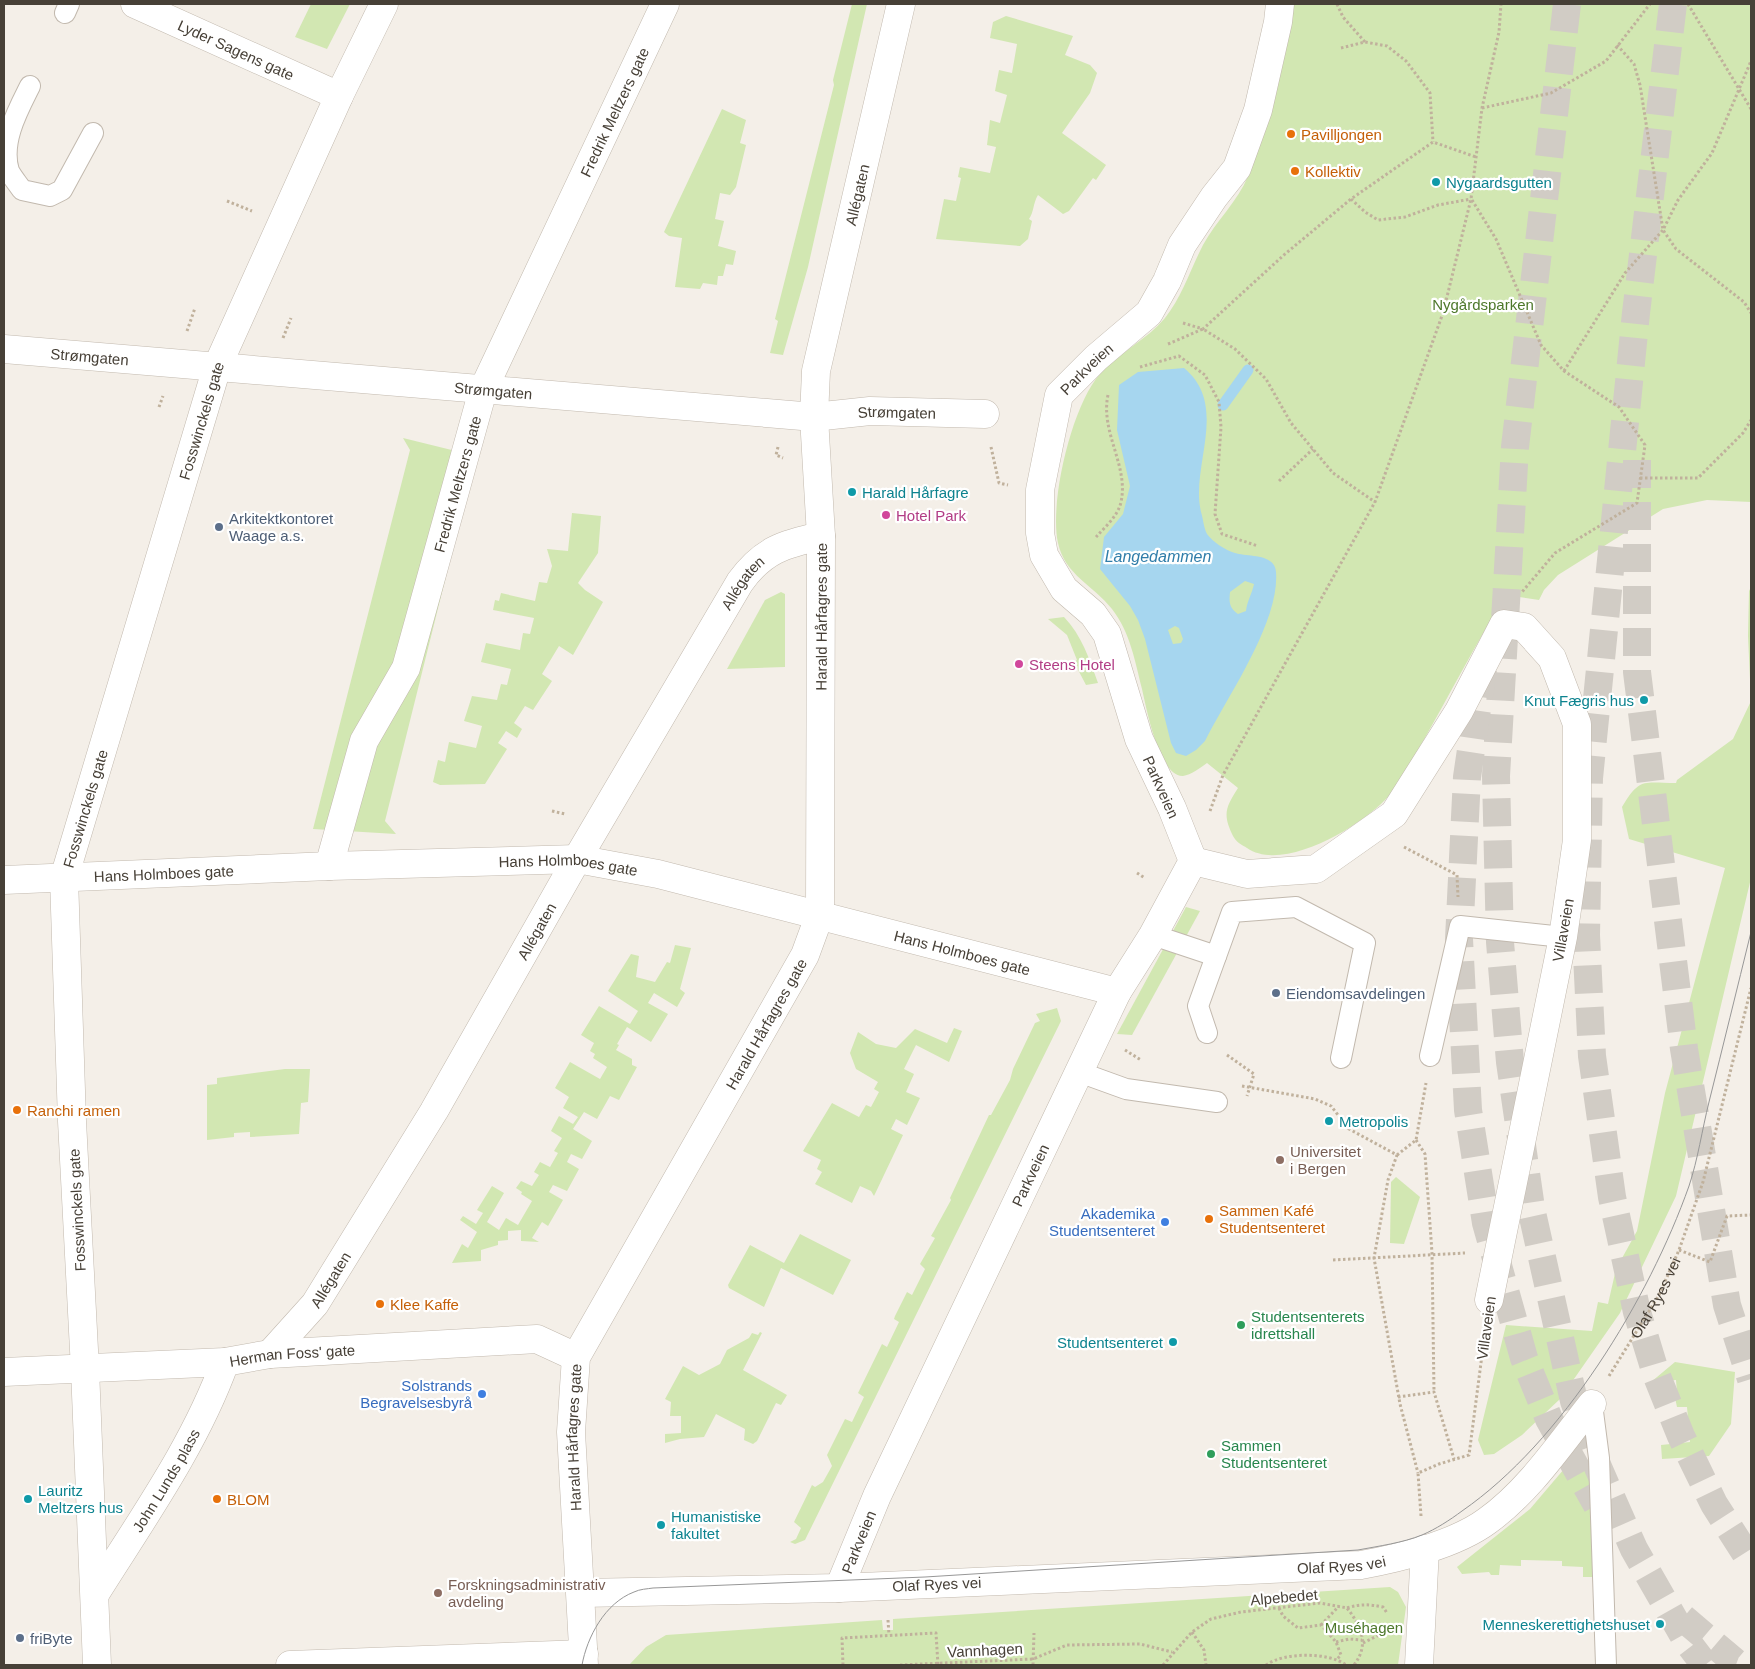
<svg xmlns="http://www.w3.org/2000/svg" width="1755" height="1669" viewBox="0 0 1755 1669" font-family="Arial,sans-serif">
<rect width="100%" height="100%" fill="#f4efe8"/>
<!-- green -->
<g fill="#d2e7b2">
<polygon points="311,4 350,4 327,49 295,37"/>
<polygon points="852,4 867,4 808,267 783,355 770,353 778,321 775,319 834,85 833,80"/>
<path d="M1291,4h460v498l-44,-2 -44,9 -105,66 -14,15 -5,10 -33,-5c-30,48 -56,99 -84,148 -11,18 -22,42 -37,57 -26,27 -102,73 -138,48 -5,-3 -11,-6 -14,-12 -11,-22 -7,-29 5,-48l-31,-25c-7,5 -16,12 -24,13 -24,1 -37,-70 -41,-87 -7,-28 -12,-57 -30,-80 -19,-24 -47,-34 -54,-66 -9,-41 14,-138 42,-169 19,-22 47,-34 65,-56 17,-21 26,-50 38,-73 13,-24 35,-44 45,-69 23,-53 31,-116 43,-172z"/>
<path d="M1006,16l67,20 -8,19 25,10 7,8 -7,20 -28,40 44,32 -10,15 -3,-2 -24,33 -6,3 -25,-19c-5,8 -4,17 -9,24l3,2 -4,18 -8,7 -84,-7 8,-40 12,2 5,-23 -3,-1 2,-10 30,6 6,-26 -9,-2 3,-25 10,3 7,-28 -12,-4 4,-21 13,3 5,-29 -27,-6 3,-16z"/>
<polygon points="722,109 746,120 740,143 746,145 736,187 730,195 720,193 715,219 724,221 718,246 736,251 733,265 726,264 723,276 718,276 717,285 703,283 700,289 675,287 682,238 669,236 664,232"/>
<polygon points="403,438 476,456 385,821 396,834 313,829 410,450"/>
<polygon points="572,513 601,516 598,553 578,583 585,590 603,602 573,655 559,646 542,674 552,681 533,710 525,706 514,723 522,729 517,738 506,731 498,743 507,749 485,784 440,785 433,782 438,760 445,762 449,742 476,748 482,726 464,721 472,696 497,700 501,684 507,685 511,669 481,662 486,643 520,650 523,633 530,634 534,618 493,610 495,600 499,601 501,593 535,601 539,582 547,583 552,566 547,549 568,551"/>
<path d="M1751,587v291l-75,318 -56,117 -60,86 -38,36 -28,19 -10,1 -6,-15 28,-115 86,6 6,-29 10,2 8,-35 21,-38 28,-138 60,-225 -96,-29 -7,-32c18,-30 21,-24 54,-24l1,-3 56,-41 18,-38 -3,-65 1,-45z"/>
<polygon points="781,592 785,594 785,667 727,669 765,600"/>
<path d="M1064,617c18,19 25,41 34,66l-12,2 -12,-23 3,-2 -10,-25 -19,-16z"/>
<polygon points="1186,907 1200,911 1132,1035 1117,1034"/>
<polygon points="675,945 691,948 680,989 685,993 677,1007 654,993 648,1003 668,1014 651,1042 627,1027 617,1044 619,1045 616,1050 632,1059 632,1065 637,1067 619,1100 610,1096 597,1119 584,1112 573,1129 592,1141 582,1159 571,1154 567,1162 579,1169 567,1191 553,1185 549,1192 563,1200 548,1226 542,1222 532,1238 539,1242 521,1241 521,1230 508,1231 508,1240 498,1241 498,1245 481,1250 481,1261 452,1263 462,1244 468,1248 477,1232 460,1220 463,1216 476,1224 483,1213 477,1210 492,1186 504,1193 487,1222 499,1230 506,1218 518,1225 532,1201 521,1194 522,1192 516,1188 521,1181 532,1186 539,1175 534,1172 540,1162 550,1167 558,1153 554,1151 562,1138 551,1131 559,1116 573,1124 578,1117 563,1108 569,1097 555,1088 570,1062 600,1079 607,1067 593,1058 595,1054 590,1051 594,1043 581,1035 599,1006 630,1024 638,1011 608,991 631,954 639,956 636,977 655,982 667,962 670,963"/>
<polygon points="1057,1008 1061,1021 805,1540 795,1544 790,1542 796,1539 801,1528 794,1522 812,1485 815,1487 823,1482 832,1466 827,1455 845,1419 852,1422 864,1397 858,1393 882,1344 887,1347 899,1322 894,1319 895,1316 907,1292 912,1295 925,1269 920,1264 935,1238 931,1236 934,1231 951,1200 950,1198 989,1115 991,1115 1010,1080 1013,1069 1035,1023 1040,1021 1036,1014"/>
<polygon points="954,1028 962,1031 949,1062 916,1045 904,1069 914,1074 906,1092 920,1098 907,1125 896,1119 891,1129 903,1135 874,1196 871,1191 860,1186 852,1203 815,1184 822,1172 817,1169 821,1160 803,1151 832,1103 859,1117 866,1105 871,1107 879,1092 874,1089 878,1082 856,1069 850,1053 858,1032 876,1044 896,1048 915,1029 947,1043"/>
<polygon points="285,1069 310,1069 308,1102 301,1103 299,1134 250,1137 250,1132 234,1133 234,1137 207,1140 207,1085 217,1084 217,1078"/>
<polygon points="1396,1177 1420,1197 1404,1244 1390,1243 1391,1182"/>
<polygon points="800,1234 851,1260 833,1295 781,1268 764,1307 729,1288 728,1285 750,1245 784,1263"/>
<polygon points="760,1332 762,1333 743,1370 787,1395 781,1405 776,1403 757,1441 753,1444 744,1440 745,1429 716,1414 704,1437 680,1439 665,1443 665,1434 681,1433 681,1416 670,1416 671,1402 665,1399 683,1366 699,1375 720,1364 727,1350 749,1338 752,1333 758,1335"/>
<polygon points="1675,1362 1735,1372 1731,1424 1709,1456 1662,1459 1661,1445 1690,1442 1687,1407 1677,1407 1674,1393 1677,1393 1676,1380 1651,1382"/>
<polygon points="1582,1458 1588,1465 1592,1477 1595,1577 1583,1577 1583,1567 1562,1566 1562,1561 1521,1560 1521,1566 1500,1565 1499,1575 1491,1575 1489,1572 1462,1574 1457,1567 1530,1509 1564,1469"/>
<polygon points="1390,1587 1398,1592 1406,1607 1398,1665 629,1665 646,1647 666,1635 882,1620 883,1630 893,1630 893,1619"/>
</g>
<!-- water -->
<path fill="#a6d6ef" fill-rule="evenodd" d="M1184,368c46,38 6,98 17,144 2,6 3,17 6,22 6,8 18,16 28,19 12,4 40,0 41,19 4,50 -49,125 -71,169l-9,9 -10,6 -10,-3 -5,-10 -26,-104 -7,-19 -8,-14 -30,-37 4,-32 19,-23 7,-28 -13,-56 2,-45 19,-13zM1245,581l9,3c-2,10 -7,17 -8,27l-8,3c-9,-6 -9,-12 -8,-22zM1175,626l4,2 4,11 -2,4 -8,1 -5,-14z"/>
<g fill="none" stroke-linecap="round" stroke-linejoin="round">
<!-- stream -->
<polyline stroke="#a6d6ef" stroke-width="11" points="1223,405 1248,370"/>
<!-- trunk-tunnel -->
<g stroke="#d1ccc5" stroke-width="28" stroke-dasharray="28 14" stroke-linecap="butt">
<polyline points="1567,4 1515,447 1496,776 1500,942 1510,1062 1531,1208 1574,1401 1597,1465 1634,1549 1686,1640 1705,1665"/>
<polyline points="1673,4 1636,313 1589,778 1586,935 1592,1056 1612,1197 1637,1312 1656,1374 1681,1436 1714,1504 1751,1562"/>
<polyline points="1637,460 1637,672 1684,1049 1727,1305 1751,1379"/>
<polyline points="1483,669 1467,777 1459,939 1468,1110 1486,1223 1524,1358 1549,1419 1597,1505"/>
<polyline points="1683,1618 1735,1662 1743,1665"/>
</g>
<defs>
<g id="service">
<polyline points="65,13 69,4"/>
<path d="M30,86c-12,24 -30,56 -21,85 3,6 9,13 13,19l28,6 12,-6 31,-57"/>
<polyline points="1153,935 1216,956"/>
<polyline points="1207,1033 1198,1006 1232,912 1296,907 1365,943 1341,1058"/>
<polyline points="1430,1056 1460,926 1563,937"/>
<polyline points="1079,1072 1126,1089 1217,1102"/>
<polyline points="1592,1404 1599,1458 1606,1665"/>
</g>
<g id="pedestrian">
<polyline points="85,1369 97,1665"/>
<path id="s2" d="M95,1594c47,-75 100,-149 130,-232"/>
</g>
<g id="minor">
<path id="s3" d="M135,4l204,92"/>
<path id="s4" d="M4,349l810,68 56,-6 115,3"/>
<polyline points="1193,861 1247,874 1316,869 1394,814 1459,711 1504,624 1524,627 1552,658 1577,724 1577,840 1563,937 1489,1300"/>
<path id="s5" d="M329,866l35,-125 42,-73 77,-278 182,-386"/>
<path id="s6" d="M4,880l325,-14 248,-7 81,15 459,118"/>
<path id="s7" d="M270,1354l45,-50 119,-193 143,-252 163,-277c23,-32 44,-38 81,-46"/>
<path id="s8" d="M85,1369l-13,-248 -8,-243 153,-511 122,-271 45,-92"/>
<path id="s9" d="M4,1372l221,-10 45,-8 267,-15 39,18"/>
<path id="s10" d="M839,1588l38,-92 240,-504 36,-57 40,-74 -21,-53 -33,-69 -32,-105 -14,-20 -29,-25 -20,-34 -4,-22v-43l19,-95 37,-37 53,-45 18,-32 15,-36 32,-48 23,-29 21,-58 20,-88 2,-18"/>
<path id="s11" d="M581,1593l258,-5 522,-23c39,-7 95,-21 126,-44 42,-30 73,-77 105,-117"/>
<polyline points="290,1665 584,1654"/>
<path id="s12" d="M584,1665l-13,-233 5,-75 229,-402 15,-41 1,-378 -7,-119 2,-46 85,-367"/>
<polyline points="1419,1665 1425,1549"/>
</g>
</defs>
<!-- service casing -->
<use href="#service" stroke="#c2b9ae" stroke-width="22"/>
<!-- pedestrian casing -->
<use href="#pedestrian" stroke="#c2b9ae" stroke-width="29"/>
<!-- minor casing -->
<use href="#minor" stroke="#c2b9ae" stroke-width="29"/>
<!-- path -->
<g stroke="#c0b19c" stroke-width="3" stroke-dasharray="2.5 2.5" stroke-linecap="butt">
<polyline points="1337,4 1343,17 1365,42"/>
<polyline points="1688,4 1751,109"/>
<polyline points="1617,45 1634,64 1640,85 1663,230 1676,249 1744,302 1751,313"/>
<polyline points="1341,48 1365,42 1387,46 1406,61 1430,93 1433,142"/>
<polyline points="1482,108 1551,93 1606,61 1650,4"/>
<polyline points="1351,199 1365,212 1378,220 1405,217 1438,205 1471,199"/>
<polyline points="1472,200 1496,239 1541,345 1564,371 1619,407 1645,445 1637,503 1555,553 1522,592"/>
<polyline points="227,201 252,211"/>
<polyline points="1183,323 1203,329 1285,254 1351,199 1433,142 1476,157"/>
<polyline points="187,331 195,308"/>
<polyline points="283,338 291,318"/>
<polyline points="1168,344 1203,329 1235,349 1266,379 1291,423 1333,473 1375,502"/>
<polyline points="1140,367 1179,356 1205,375 1219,402 1221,427 1215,514 1222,534 1258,546"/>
<polyline points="1564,371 1625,273 1663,230 1678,200 1712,153 1751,61"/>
<polyline points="159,407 163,396"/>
<polyline points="778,447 776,455 783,458"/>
<polyline points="991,447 999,483 1008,485"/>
<polyline points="1640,478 1698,478 1743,433 1751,420"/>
<polyline points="1279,481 1313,449"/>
<path d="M1096,537c9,-10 22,-21 25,-35 8,-36 -21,-70 -13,-107"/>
<polyline points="552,811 565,814"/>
<polyline points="1210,811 1223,775 1375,502 1443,313 1471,199 1482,108 1499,32 1501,4"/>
<polyline points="1404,847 1457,875 1458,897"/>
<polyline points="1137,873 1145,878"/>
<polyline points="1125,1050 1141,1060"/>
<polyline points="1227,1055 1254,1074 1247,1096"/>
<polyline points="1242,1086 1315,1099 1331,1106 1349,1129 1397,1155 1388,1180 1374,1258 1400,1404 1418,1473"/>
<polyline points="1416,1140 1425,1154 1432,1253 1434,1392"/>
<polyline points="1397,1155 1416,1140 1426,1083"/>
<polyline points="1679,1250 1710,1262 1727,1216 1751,1215"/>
<polyline points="1333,1260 1465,1253"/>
<path id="s1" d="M1609,1376l50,-81 20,-45 24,-68 48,-194"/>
<polyline points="1398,1397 1434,1392 1454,1459"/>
<polyline points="1421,1516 1418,1473 1439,1464 1469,1455 1485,1332"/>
<polyline points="1279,1608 1283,1616 1298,1628 1321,1625 1336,1642 1341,1655 1337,1659"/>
<path d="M1347,1608c13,-4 22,-4 36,-1l4,6"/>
<polyline points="888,1620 889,1635"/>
<polyline points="1321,1625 1339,1606"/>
<polyline points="1192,1632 1204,1650 1206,1665"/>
<polyline points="1336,1642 1349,1639 1362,1640"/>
<polyline points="1363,1643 1377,1636 1386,1626"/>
<polyline points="843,1665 842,1638 936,1633 938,1665"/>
<polyline points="900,1665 1033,1659 1067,1645 1140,1644 1172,1652"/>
<polyline points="1033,1665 1034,1633"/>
<path d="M1163,1665l29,-33 19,-13 30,-7 79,-9 27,5c14,18 23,36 7,57"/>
<path d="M1266,1665c18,-13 63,-13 80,0"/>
</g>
<!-- service -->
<use href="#service" stroke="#fff" stroke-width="20"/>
<!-- pedestrian -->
<use href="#pedestrian" stroke="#fff" stroke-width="28"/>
<!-- minor -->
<use href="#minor" stroke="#fff" stroke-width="28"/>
<!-- tram -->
<path stroke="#979797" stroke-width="1" d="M582,1665c5,-28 23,-62 52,-73 6,-3 13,-3 19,-4l272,-11 433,-27c21,-4 44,-7 64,-15 14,-6 28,-15 40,-24 100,-69 187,-212 227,-325 9,-27 13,-56 20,-84 14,-56 28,-113 42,-170"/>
</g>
<!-- markers -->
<g fill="#e8710a" stroke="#fff" stroke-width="2">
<circle cx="1291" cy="134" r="5"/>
<circle cx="1295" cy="171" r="5"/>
<circle cx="17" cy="1110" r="5"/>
<circle cx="1209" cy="1219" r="5"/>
<circle cx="380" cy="1304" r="5"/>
<circle cx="217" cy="1499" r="5"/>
</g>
<g fill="#0f9aa8" stroke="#fff" stroke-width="2">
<circle cx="1436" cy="182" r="5"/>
<circle cx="852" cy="492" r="5"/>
<circle cx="1644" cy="700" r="5"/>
<circle cx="1329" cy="1121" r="5"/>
<circle cx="1173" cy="1342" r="5"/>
<circle cx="28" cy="1499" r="5"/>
<circle cx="661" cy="1525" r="5"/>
<circle cx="1660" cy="1624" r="5"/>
</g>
<g fill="#d1479c" stroke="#fff" stroke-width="2">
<circle cx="886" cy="515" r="5"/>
<circle cx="1019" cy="664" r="5"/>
</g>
<g fill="#5c6f8a" stroke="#fff" stroke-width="2">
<circle cx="219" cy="527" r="5"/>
<circle cx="1276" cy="993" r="5"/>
<circle cx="20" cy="1638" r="5"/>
</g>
<g fill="#8d6e63" stroke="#fff" stroke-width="2">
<circle cx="1280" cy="1160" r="5"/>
<circle cx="438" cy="1593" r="5"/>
</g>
<g fill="#3f7fe0" stroke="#fff" stroke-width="2">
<circle cx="1165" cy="1222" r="5"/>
<circle cx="482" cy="1394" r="5"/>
</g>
<g fill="#2e9e5b" stroke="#fff" stroke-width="2">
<circle cx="1241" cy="1325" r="5"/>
<circle cx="1211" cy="1454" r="5"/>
</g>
<g text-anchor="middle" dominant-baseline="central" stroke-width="4.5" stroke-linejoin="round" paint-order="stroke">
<!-- street labels -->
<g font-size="15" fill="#474037" stroke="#fff">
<text stroke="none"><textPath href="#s3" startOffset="111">Lyder Sagens gate</textPath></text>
<text stroke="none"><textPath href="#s5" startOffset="810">Fredrik Meltzers gate</textPath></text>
<text stroke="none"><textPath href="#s12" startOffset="1539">Allégaten</textPath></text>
<text stroke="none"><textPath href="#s4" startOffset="86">Strømgaten</textPath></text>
<text stroke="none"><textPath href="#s10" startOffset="1355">Parkveien</textPath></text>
<text stroke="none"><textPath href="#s4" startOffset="491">Strømgaten</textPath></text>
<text stroke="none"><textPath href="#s4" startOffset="896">Strømgaten</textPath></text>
<text stroke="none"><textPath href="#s8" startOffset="969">Fosswinckels gate</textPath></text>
<text stroke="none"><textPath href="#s5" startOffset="405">Fredrik Meltzers gate</textPath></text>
<text stroke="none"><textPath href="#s7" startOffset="906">Allégaten</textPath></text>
<text stroke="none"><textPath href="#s12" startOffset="1112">Harald Hårfagres gate</textPath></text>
<text transform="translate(1161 787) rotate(66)">Parkveien</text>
<text stroke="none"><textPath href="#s8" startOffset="564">Fosswinckels gate</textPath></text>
<text stroke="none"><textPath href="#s6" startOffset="565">Hans Holmboes gate</textPath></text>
<text stroke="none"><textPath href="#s6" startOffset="160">Hans Holmboes gate</textPath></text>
<text transform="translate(1563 930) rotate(-80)">Villaveien</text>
<text stroke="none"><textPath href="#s7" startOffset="501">Allégaten</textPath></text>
<text stroke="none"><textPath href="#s6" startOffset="970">Hans Holmboes gate</textPath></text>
<text stroke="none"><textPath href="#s12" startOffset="692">Harald Hårfagres gate</textPath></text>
<text stroke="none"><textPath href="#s10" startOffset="455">Parkveien</textPath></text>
<text transform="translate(77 1210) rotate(-93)">Fosswinckels gate</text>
<text stroke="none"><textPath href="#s7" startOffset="96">Allégaten</textPath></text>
<text stroke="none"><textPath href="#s1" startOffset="91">Olaf Ryes vei</textPath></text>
<text transform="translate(1486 1328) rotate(-82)">Villaveien</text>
<text stroke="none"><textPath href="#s9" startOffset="289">Herman Foss' gate</textPath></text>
<text stroke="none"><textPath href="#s12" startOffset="228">Harald Hårfagres gate</textPath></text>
<text stroke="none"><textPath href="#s2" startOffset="134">John Lunds plass</textPath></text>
<text stroke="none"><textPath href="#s10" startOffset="50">Parkveien</textPath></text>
<text stroke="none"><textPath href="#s11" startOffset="761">Olaf Ryes vei</textPath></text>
<text stroke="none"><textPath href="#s11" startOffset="356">Olaf Ryes vei</textPath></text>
<text transform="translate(1284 1597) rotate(-5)">Alpebedet</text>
<text transform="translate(985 1650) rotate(-3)">Vannhagen</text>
</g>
<!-- food labels -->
<g font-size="15" fill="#c56008" stroke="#fff" text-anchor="start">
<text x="1301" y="134">Pavilljongen</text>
<text x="1305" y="171">Kollektiv</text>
<text x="27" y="1110">Ranchi ramen</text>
<text x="1219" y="1210">Sammen Kafé<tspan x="1219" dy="17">Studentsenteret</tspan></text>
<text x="390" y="1304">Klee Kaffe</text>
<text x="227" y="1499">BLOM</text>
</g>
<!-- culture labels -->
<g font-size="15" fill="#0d838f" stroke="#fff" text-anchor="start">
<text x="1446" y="182">Nygaardsgutten</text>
<text x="862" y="492">Harald Hårfagre</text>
<text x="1634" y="700" text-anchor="end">Knut Fægris hus</text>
<text x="1339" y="1121">Metropolis</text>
<text x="1163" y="1342" text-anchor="end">Studentsenteret</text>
<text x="38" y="1490">Lauritz<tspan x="38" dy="17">Meltzers hus</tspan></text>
<text x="671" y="1516">Humanistiske<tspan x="671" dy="17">fakultet</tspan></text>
<text x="1650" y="1624" text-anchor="end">Menneskerettighetshuset</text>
</g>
<!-- park labels -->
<g font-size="15" fill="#4d782b" stroke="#fff">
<text x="1483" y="304">Nygårdsparken</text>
<text x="1364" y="1627">Muséhagen</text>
</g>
<!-- hotel labels -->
<g font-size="15" fill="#b23c85" stroke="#fff" text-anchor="start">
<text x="896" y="515">Hotel Park</text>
<text x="1029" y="664">Steens Hotel</text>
</g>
<!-- service labels -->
<g font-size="15" fill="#4e5e75" stroke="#fff" text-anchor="start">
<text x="229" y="518">Arkitektkontoret<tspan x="229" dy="17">Waage a.s.</tspan></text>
<text x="1286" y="993">Eiendomsavdelingen</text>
<text x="30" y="1638">friByte</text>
</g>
<!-- education labels -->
<g font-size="15" fill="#785e54" stroke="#fff" text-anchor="start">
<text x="1290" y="1151">Universitet<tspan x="1290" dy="17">i Bergen</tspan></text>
<text x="448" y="1584">Forskningsadministrativ<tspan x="448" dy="17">avdeling</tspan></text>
</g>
<!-- shop labels -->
<g font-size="15" fill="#366cbe" stroke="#fff" text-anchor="end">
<text x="1155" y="1213">Akademika<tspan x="1155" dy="17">Studentsenteret</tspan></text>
<text x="472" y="1385">Solstrands<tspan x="472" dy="17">Begravelsesbyrå</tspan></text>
</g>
<!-- leisure labels -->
<g font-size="15" fill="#27864d" stroke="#fff" text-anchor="start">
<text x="1251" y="1316">Studentsenterets<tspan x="1251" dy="17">idrettshall</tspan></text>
<text x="1221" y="1445">Sammen<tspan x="1221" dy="17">Studentsenteret</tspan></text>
</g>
<!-- water labels -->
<g font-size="16" font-style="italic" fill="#307da9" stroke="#fff">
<text x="1158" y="556">Langedammen</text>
</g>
</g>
<!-- border -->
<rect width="1755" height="1669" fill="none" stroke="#474037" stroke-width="10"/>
</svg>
